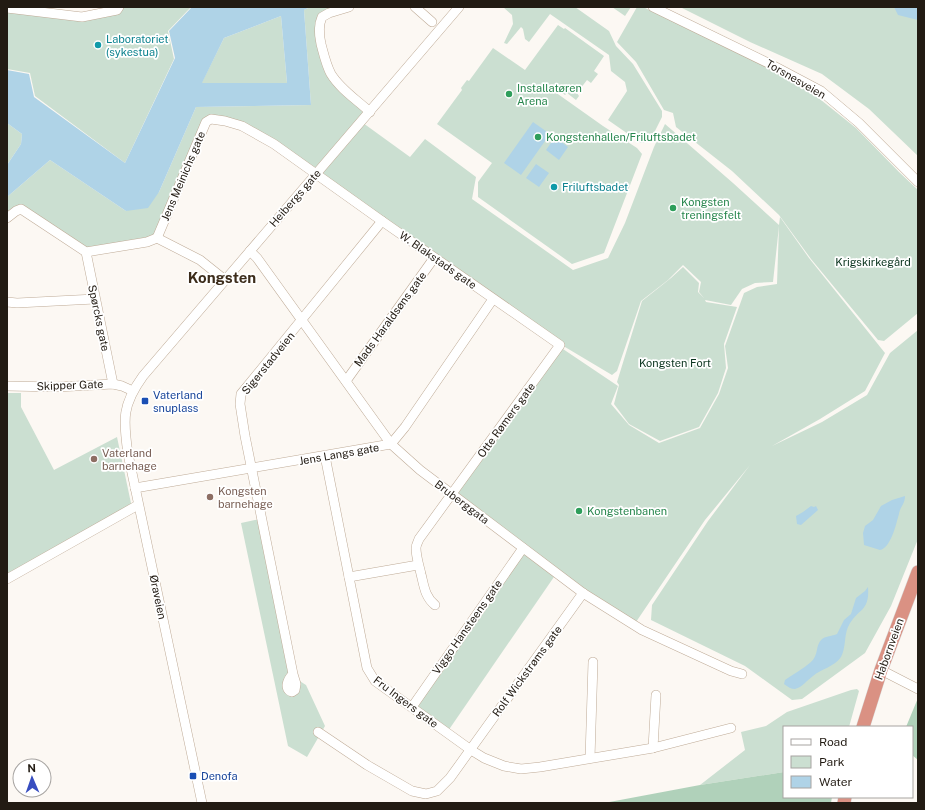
<svg xmlns="http://www.w3.org/2000/svg" width="925" height="810" viewBox="0 0 925 810" font-family="'Public Sans',sans-serif">
<rect width="100%" height="100%" fill="#fcf8f3"/>
<!-- green -->
<g fill="#cbdfd1">
<polygon points="124,7 191,7 168,31 174,59 125,163 35,96 30,73 7,69 7,10 81,18 120,11"/>
<polygon points="310,7 340,7 319,16 322,61 365,111 314,169 275,141 211,117 154,236 86,248 25,207 7,214 7,197 50,160 126,211 159,192 196,107 311,105 304,10"/>
<polygon points="503,7 575,7 609,31 616,46 633,64 662,111 662,117 650,141 641,143 608,120 627,91 625,82 611,71 609,55 550,14 529,42 525,39 523,29 521,27 507,44 504,43 513,24 512,15"/>
<polygon points="612,7 631,7 625,16"/>
<polygon points="637,7 643,7 769,67 811,92 856,128 899,172 918,190 918,313 884,341 878,340 811,259 779,215 732,171 676,127 673,113 664,110 636,62 617,42"/>
<polygon points="680,7 918,7 918,156 869,109 822,74 750,42"/>
<polygon points="281,16 287,83 201,84 224,38"/>
<polygon points="558,25 564,29 565,28 604,56 594,71 598,74 591,83 587,80 577,93 579,96 576,100 567,93 565,95 558,89 555,92 603,126 637,148 642,154 604,253 572,264 478,197 478,182 492,163 437,124 462,90 461,88 467,80 469,81 493,48 525,70"/>
<polygon points="7,123 22,134 21,144 7,165"/>
<polygon points="363,123 410,157 425,139 476,177 472,199 573,270 608,258 625,223 654,147 665,124 733,183 779,225 780,217 809,258 885,353 865,391 820,419 772,446 822,422 867,395 890,353 918,330 918,539 891,606 865,653 802,699 792,700 745,666 651,620 652,605 708,521 750,465 705,520 636,622 584,590 457,494 528,395 560,347 618,386 611,404 629,425 659,443 700,428 719,394 728,368 725,346 744,293 757,287 777,284 779,226 773,282 755,283 742,289 731,305 705,300 706,302 737,307 724,344 726,368 718,393 699,427 660,441 629,424 614,404 619,385 617,382 642,301 671,278 683,267 699,283 698,292 704,298 699,292 701,282 683,265 668,280 641,301 617,371 612,375 560,344 321,173"/>
<polygon points="7,393 21,393 21,407 54,470 117,437 132,508 7,579"/>
<polygon points="260,519 298,680 306,685 325,726 307,757 288,746 241,523"/>
<polygon points="524,550 556,574 448,731 413,706"/>
<polygon points="857,689 859,691 849,727 784,727 784,772 700,785 745,750 741,732 766,726 787,712 851,690"/>
</g>
<!-- forest -->
<g fill="#b0d1ba">
<polygon points="918,698 918,760 912,755 912,727 906,727"/>
<polygon points="784,772 784,797 832,797 831,803 604,803 700,785"/>
</g>
<!-- water -->
<g fill="#afd3e7" fill-rule="evenodd">
<path d="M192,7h118l-6,3 7,95 -115,2 -37,85 -11,16 -22,3 -76,-51 -43,37v-32l14,-21 1,-10 -15,-11v-53l22,4 5,23 91,66 50,-105 -6,-27zM281,16l6,67h-85l22,-45z"/>
<polygon points="894,7 918,7 918,20 898,15"/>
<polygon points="533,122 550,134 521,175 504,163"/>
<polygon points="555,137 568,147 559,160 546,150"/>
<polygon points="536,164 549,173 539,187 526,178"/>
<path d="M905,496c0,8 -5,11 -6,18 -3,10 -8,34 -19,36l-16,-5 -1,-12 2,-7 8,-6 8,-14 11,-6z"/>
<polygon points="811,506 814,507 816,506 818,510 801,525 797,524 796,516 803,512"/>
<path d="M868,587c2,26 -11,21 -20,40 -4,9 -2,21 -7,30 -7,10 -20,12 -28,19 -6,4 -10,11 -18,13 -4,0 -7,-2 -11,-5l1,-4c8,-6 18,-11 26,-18 8,-7 4,-17 11,-23 4,-3 10,-3 15,-5l7,-14 7,-6 5,-16 9,-7z"/>
</g>
<g fill="none" stroke-linecap="round" stroke-linejoin="round">
<defs>
<g id="minor">
<path d="M349,7l-20,6 -7,4c-4,9 -3,18 -1,27 3,11 5,21 10,30 9,15 26,26 39,38"/>
<polyline points="415,7 432,22"/>
<polyline points="653,7 770,64 821,91 859,123 918,182"/>
<polyline points="7,8 82,17 117,10 119,7"/>
<polyline points="7,218 16,211 21,209 86,252 147,242 157,238 200,260 225,280"/>
<path d="M157,238l49,-116 5,-3 14,2 17,5 32,18 108,77 178,124 -141,194c-1,3 -3,6 -3,9 0,9 3,17 5,26 3,12 4,23 14,31"/>
<polyline points="250,251 257,258 391,444 420,470 583,593 642,630 731,671 742,674"/>
<polyline points="86,252 113,384"/>
<polyline points="7,302 17,303 95,299"/>
<polyline points="346,381 434,258"/>
<polyline points="7,386 57,387 113,384 122,386 133,391"/>
<polyline points="325,456 367,668 375,681 471,750 484,758 504,766 521,769 540,767 653,748 731,728"/>
<polyline points="135,488 391,444 405,427 493,299"/>
<polyline points="349,577 418,565"/>
<polyline points="7,579 138,505"/>
<polyline points="881,670 918,689"/>
<path d="M293,674l3,10 -1,6 -3,2c-9,-3 -4,-13 1,-18l-48,-238 -5,-32 1,-10 141,-173"/>
<polyline points="412,707 523,548"/>
<polyline points="318,732 367,765 412,791 426,794 437,791 450,778 583,593"/>
<polyline points="653,748 656,695"/>
<polyline points="590,758 593,662"/>
<path d="M202,803l-74,-349c-5,-35 -6,-49 15,-78l316,-369"/>
</g>
<g id="highway">
<polyline points="863,727 881,670 918,572"/>
<polyline points="844,803 845,797"/>
</g>
</defs>
<!-- minor casing -->
<use href="#minor" stroke="#bfab97" stroke-width="10"/>
<!-- highway casing -->
<use href="#highway" stroke="#d7d6d5" stroke-width="14"/>
<!-- minor -->
<use href="#minor" stroke="#fff" stroke-width="9"/>
<!-- highway -->
<use href="#highway" stroke="#da9183" stroke-width="13"/>
</g>
<!-- markers -->
<g fill="#0f9aa8" stroke="#fff" stroke-width="1.5">
<circle cx="98" cy="45" r="4"/>
<circle cx="554" cy="187" r="4"/>
</g>
<g fill="#2e9e5b" stroke="#fff" stroke-width="1.5">
<circle cx="509" cy="94" r="4"/>
<circle cx="538" cy="137" r="4"/>
<circle cx="673" cy="208" r="4"/>
<circle cx="579" cy="511" r="4"/>
</g>
<g fill="#1a4fb4" stroke="#fff" stroke-width="1.5">
<rect x="141" y="397" width="8" height="8" rx="2"/>
<rect x="189" y="772" width="8" height="8" rx="2"/>
</g>
<g fill="#8d6e63" stroke="#fff" stroke-width="1.5">
<circle cx="94" cy="459" r="4"/>
<circle cx="210" cy="497" r="4"/>
</g>
<g text-anchor="middle" dominant-baseline="central" stroke-width="3.5" stroke-linejoin="round" paint-order="stroke">
<!-- culture labels -->
<g font-size="11" fill="#0d838f" stroke="#fff" text-anchor="start">
<text x="106" y="39">Laboratoriet<tspan x="106" dy="13">(sykestua)</tspan></text>
<text x="562" y="187">Friluftsbadet</text>
</g>
<!-- street labels -->
<g font-size="11" fill="#221b13" stroke="#fff">
<text transform="translate(796 79) rotate(30)">Torsnesveien</text>
<text transform="translate(183 176) rotate(-67)">Jens Meinichs gate</text>
<text transform="translate(295 198) rotate(-49)">Heibergs gate</text>
<text transform="translate(438 260) rotate(35)">W. Blakstads gate</text>
<text transform="translate(99 318) rotate(78)">Spørcks gate</text>
<text transform="translate(390 319) rotate(-54)">Mads Haraldsøns gate</text>
<text transform="translate(268 363) rotate(-51)">Sigerstadveien</text>
<text transform="translate(70 385) rotate(-2)">Skipper Gate</text>
<text transform="translate(506 420) rotate(-54)">Otte Rømers gate</text>
<text transform="translate(339 454) rotate(-10)">Jens Langs gate</text>
<text transform="translate(462 502) rotate(37)">Bruberggata</text>
<text transform="translate(158 597) rotate(78)">Øraveien</text>
<text transform="translate(467 627) rotate(-55)">Viggo Hansteens gate</text>
<text transform="translate(889 649) rotate(-70)">Habornveien</text>
<text transform="translate(527 671) rotate(-54)">Rolf Wickstrøms gate</text>
<text transform="translate(406 702) rotate(37)">Fru Ingers gate</text>
</g>
<!-- leisure labels -->
<g font-size="11" fill="#27864d" stroke="#fff" text-anchor="start">
<text x="517" y="88">Installatøren<tspan x="517" dy="13">Arena</tspan></text>
<text x="546" y="137">Kongstenhallen/Friluftsbadet</text>
<text x="681" y="202">Kongsten<tspan x="681" dy="13">treningsfelt</tspan></text>
<text x="587" y="511">Kongstenbanen</text>
</g>
<!-- park labels -->
<g font-size="11" fill="#08321c" stroke="#fff">
<text x="873" y="262">Krigskirkegård</text>
<text x="675" y="363">Kongsten Fort</text>
</g>
<!-- transit labels -->
<g font-size="11" fill="#164399" stroke="#fff" text-anchor="start">
<text x="153" y="395">Vaterland<tspan x="153" dy="13">snuplass</tspan></text>
<text x="201" y="776">Denofa</text>
</g>
<!-- education labels -->
<g font-size="11" fill="#785e54" stroke="#fff" text-anchor="start">
<text x="102" y="453">Vaterland<tspan x="102" dy="13">barnehage</tspan></text>
<text x="218" y="491">Kongsten<tspan x="218" dy="13">barnehage</tspan></text>
</g>
<!-- district labels -->
<g font-size="15" font-weight="bold" fill="#3c2c1b" stroke="#fff">
<text x="222" y="277">Kongsten</text>
</g>
</g>
<!-- border -->
<rect width="925" height="810" fill="none" stroke="#221b13" stroke-width="16"/>
<!-- legend -->
<rect x="783" y="726" width="130" height="72" fill="#ffffff" stroke="#a7a4a1"/>
<rect x="791" y="739" width="20" height="6" fill="#ffffff" stroke="#a7a4a1"/>
<text x="819" y="746" font-size="12" fill="#221b13">Road</text>
<rect x="791" y="756" width="20" height="12" fill="#cbdfd1" stroke="#a7a4a1"/>
<text x="819" y="766" font-size="12" fill="#221b13">Park</text>
<rect x="791" y="776" width="20" height="12" fill="#afd3e7" stroke="#a7a4a1"/>
<text x="819" y="786" font-size="12" fill="#221b13">Water</text>
<!-- north arrow -->
<g transform="translate(32 778) rotate(358)"><circle r="19" fill="#ffffff" stroke="#a7a4a1"/>
<path d="M0-3L7 15L0 10L-7 15Z" fill="#374dc0"/>
<text y="-6" font-size="11" font-weight="bold" text-anchor="middle" fill="#221b13">N</text>
</g>
</svg>
